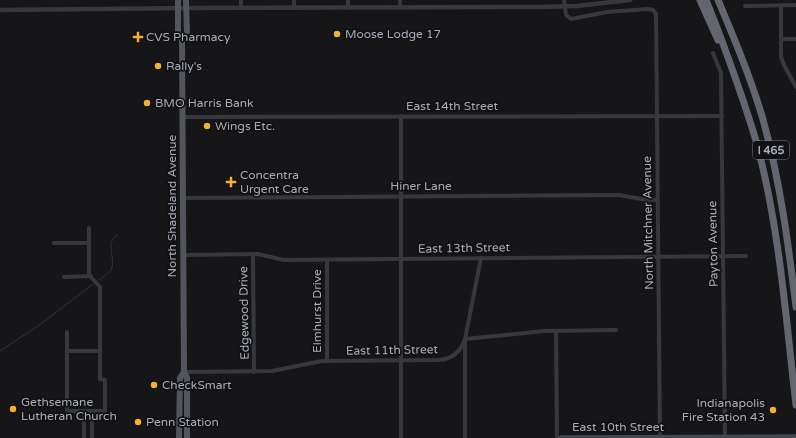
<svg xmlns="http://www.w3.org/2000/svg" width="796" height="438" viewBox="0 0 796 438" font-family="'Varela Round',sans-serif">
<rect width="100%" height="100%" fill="#161618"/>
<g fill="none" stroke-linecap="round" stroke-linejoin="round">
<!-- stream -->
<g stroke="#2c353c" stroke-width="1">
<path d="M99,280c4,-3 10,-7 12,-10 6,-12 -8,-28 7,-35"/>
<polyline points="0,351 38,326 93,284"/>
</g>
<!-- minor -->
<g stroke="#37383d" stroke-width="4">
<polyline points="241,0 241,8"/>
<polyline points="294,0 294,8"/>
<polyline points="348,0 348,8"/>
<polyline points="400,0 400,7"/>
<polyline points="564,0 566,15 571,19 607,12 648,9 653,10 656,14 660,437"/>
<polyline points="745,6 796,5"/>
<polyline points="781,6 781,57 784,65 796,87"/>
<polyline points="781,39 796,39"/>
<polyline points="713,53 721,73 725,437"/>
<polyline points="183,117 722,116"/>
<polyline points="183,198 619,195 647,200 658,200"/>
<polyline points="54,243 89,243"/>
<polyline points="183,255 258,254 284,260 746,256"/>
<polyline points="253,255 254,372"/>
<polyline points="327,260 327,361"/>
<polyline points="64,277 91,276"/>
<polyline points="556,331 557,438"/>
<polyline points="67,332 67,411 105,411 105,380 100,379 100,287 89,275 89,228"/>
<polyline points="67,351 100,351"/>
<path d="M184,372l88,-1 50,-10 117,-1c13,-1 22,-9 26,-21l79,-8 72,-1"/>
<polyline points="84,438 84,411"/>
<polyline points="92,438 92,411"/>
<polyline points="401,438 401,116"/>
<polyline points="465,438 465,339 481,258"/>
</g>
<!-- tertiary -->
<polyline stroke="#37383d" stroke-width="4.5" points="0,10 193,8 538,7 577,6 630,0"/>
<!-- secondary -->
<polyline stroke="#45474d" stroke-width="5.5" points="561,438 796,437"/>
<!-- primary -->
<g stroke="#53555c" stroke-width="6">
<polyline points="178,0 178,35 182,39 184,372 187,377 187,438"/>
<polyline points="182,39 187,36 186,0"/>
<polyline points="179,438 180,378 184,372"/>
</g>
<!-- motorway -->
<g stroke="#63666e" stroke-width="7">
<polyline points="700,0 718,40"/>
<path d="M706,0c14,34 26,68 38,103 5,16 11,32 15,49 21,82 27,168 37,253"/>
<path d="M718,0c16,38 32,76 44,116 18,63 26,126 34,191"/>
</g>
</g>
<!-- markers -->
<g fill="#f2b134" stroke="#111113" stroke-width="1.5">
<circle cx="337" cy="34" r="4"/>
<path d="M136 31h4v4h4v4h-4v4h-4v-4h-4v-4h4z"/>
<circle cx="158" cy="66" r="4"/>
<circle cx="147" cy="103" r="4"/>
<circle cx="207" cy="126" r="4"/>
<path d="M229 176h4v4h4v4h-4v4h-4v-4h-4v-4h4z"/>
<circle cx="154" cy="385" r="4"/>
<circle cx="13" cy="409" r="4"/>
<circle cx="773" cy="410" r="4"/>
<circle cx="138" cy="422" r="4"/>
</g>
<g text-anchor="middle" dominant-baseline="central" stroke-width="3.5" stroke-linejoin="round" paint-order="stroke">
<!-- shield labels -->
<rect fill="#111113" stroke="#7b7e86" stroke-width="1" x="753" y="141" width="36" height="18" rx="3"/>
<g font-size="11" font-weight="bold" fill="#a8adb8">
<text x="771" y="150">I 465</text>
</g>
<!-- poi labels -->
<g font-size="12" fill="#a8adb8" stroke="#111113" text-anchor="start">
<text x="345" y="34">Moose Lodge 17</text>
<text x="146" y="37">CVS Pharmacy</text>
<text x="166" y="66">Rally's</text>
<text x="155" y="103">BMO Harris Bank</text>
<text x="215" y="126">Wings Etc.</text>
<text x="240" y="175">Concentra<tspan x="240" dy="14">Urgent Care</tspan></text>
<text x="162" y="385">CheckSmart</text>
<text x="21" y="402">Gethsemane<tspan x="21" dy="14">Lutheran Church</tspan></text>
<text x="765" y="403" text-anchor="end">Indianapolis<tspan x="765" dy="14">Fire Station 43</tspan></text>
<text x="146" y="422">Penn Station</text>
</g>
<!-- street labels -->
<g font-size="12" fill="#a8adb8" stroke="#111113">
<text x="452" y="106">East 14th Street</text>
<text x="421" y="186">Hiner Lane</text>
<text transform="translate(172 206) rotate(-90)">North Shadeland Avenue</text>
<text transform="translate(648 223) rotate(-91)">North Mitchner Avenue</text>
<text transform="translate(713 244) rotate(-91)">Payton Avenue</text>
<text transform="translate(464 248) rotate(-1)">East 13th Street</text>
<text transform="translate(317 311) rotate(-90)">Elmhurst Drive</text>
<text transform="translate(244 313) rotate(-91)">Edgewood Drive</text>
<text transform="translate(392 350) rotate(-1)">East 11th Street</text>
<text x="618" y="427">East 10th Street</text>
</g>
</g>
</svg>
